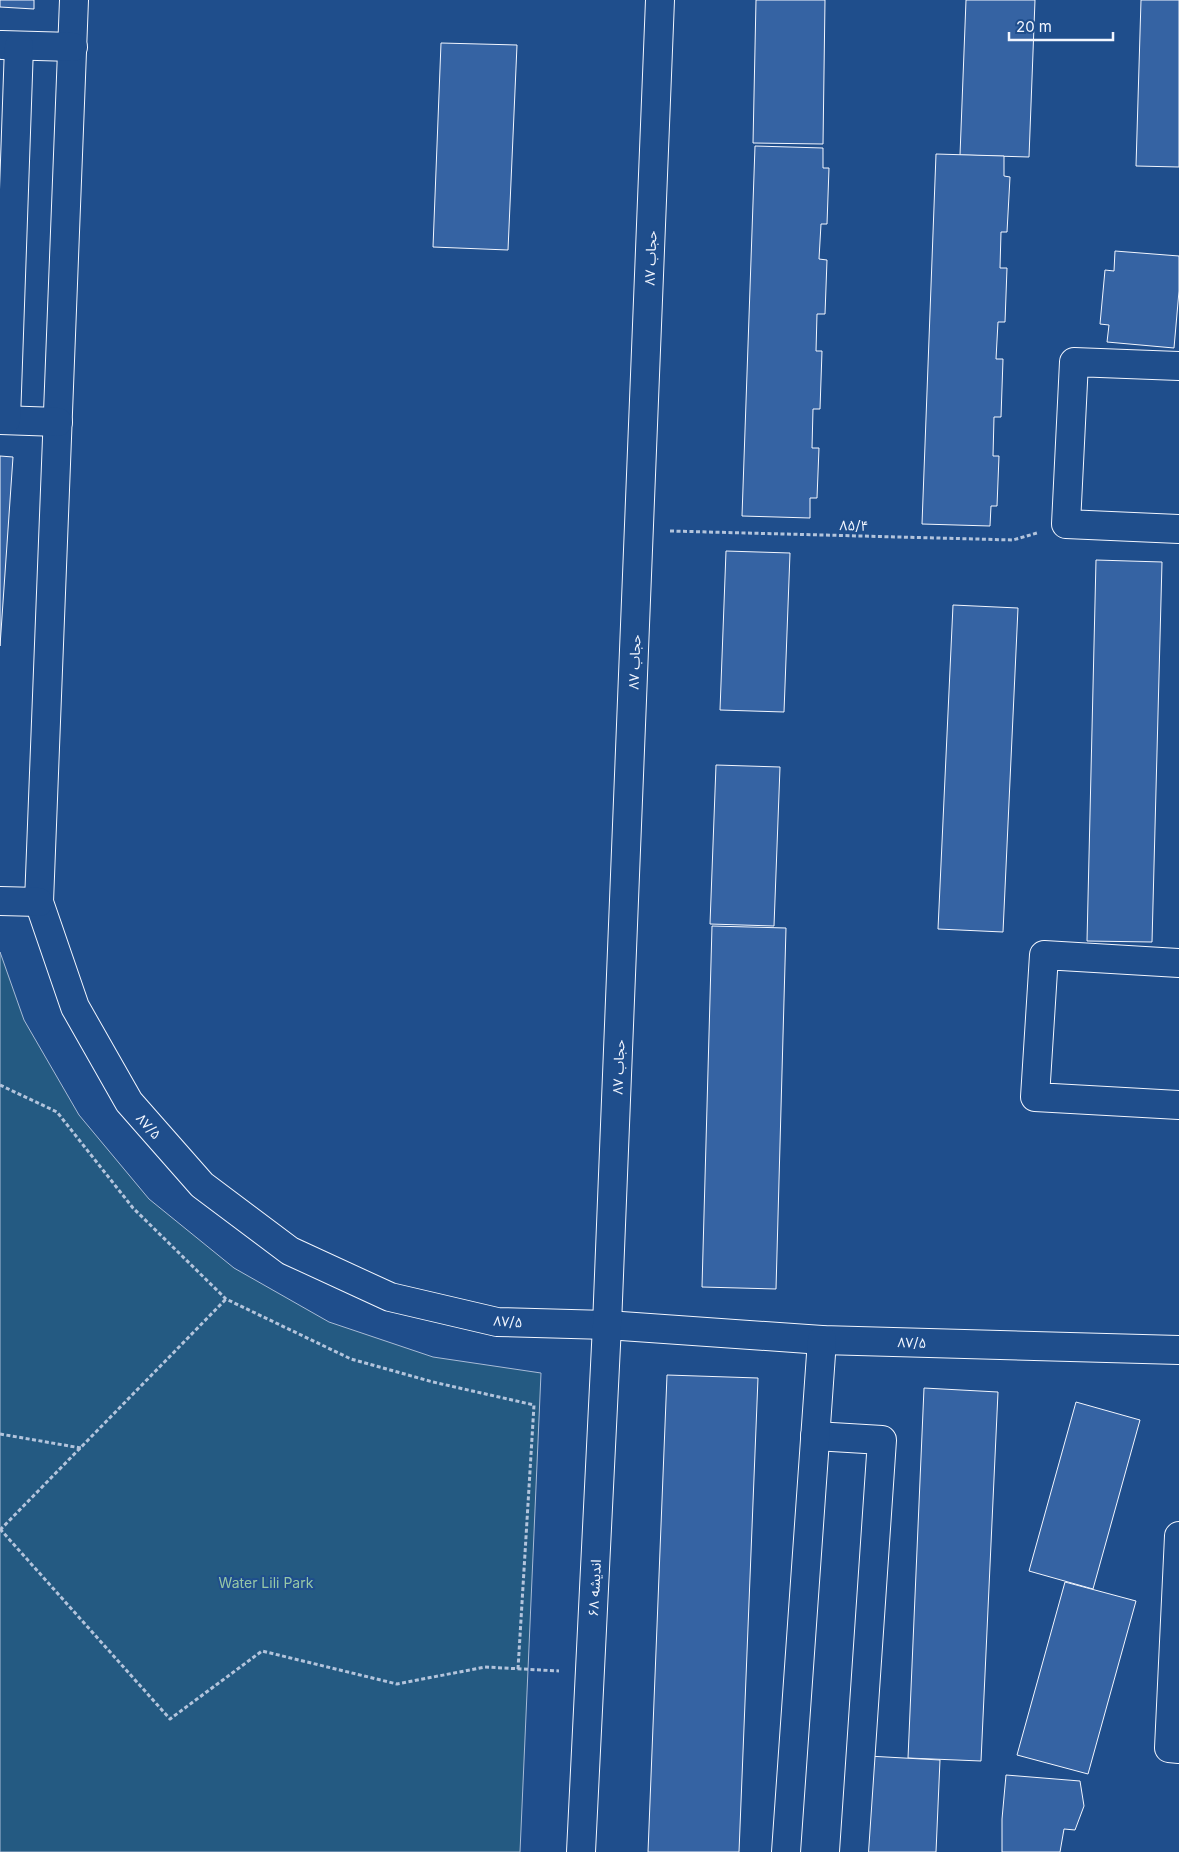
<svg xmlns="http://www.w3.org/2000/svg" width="1179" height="1852" viewBox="0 0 1179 1852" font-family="Inter,'Noto Sans Arabic',sans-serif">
<rect width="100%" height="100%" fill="#1f4e8c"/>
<!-- green -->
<polygon fill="#245a82" stroke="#a8bbd7" points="0,952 24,1020 79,1115 149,1199 234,1268 329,1322 433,1357 541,1373 520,1852 0,1852"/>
<!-- building -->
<g fill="#3563a3" stroke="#f2f6ff">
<polygon points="0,0 34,0 34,9 0,7"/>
<polygon points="756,0 825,0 823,144 753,143"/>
<polygon points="966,0 1035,0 1029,157 960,155"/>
<polygon points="1141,0 1179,0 1179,167 1136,166"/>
<polygon points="441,43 517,45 508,250 433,247"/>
<polygon points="755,146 823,148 823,168 829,168 827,224 821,224 819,259 827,260 825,314 817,314 816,351 822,351 820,409 813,409 812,448 819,448 817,498 810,498 810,518 742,516"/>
<polygon points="936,154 1004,156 1004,176 1010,177 1007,232 1001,232 1000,268 1007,268 1005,322 998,322 996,359 1003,359 1001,417 994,417 993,456 999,456 997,506 991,506 990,526 922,524"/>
<polygon points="1115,251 1179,256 1179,291 1174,348 1107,342 1109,325 1100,324 1105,270 1114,271"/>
<polygon points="0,456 13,457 0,646"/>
<polygon points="726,551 790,553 784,712 720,710"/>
<polygon points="1096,560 1162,562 1152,942 1087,941"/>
<polygon points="953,605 1018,608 1003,932 938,929"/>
<polygon points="716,765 780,767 774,926 710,924"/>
<polygon points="712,926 786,928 776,1289 702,1287"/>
<polygon points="667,1375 758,1378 739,1852 648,1852"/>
<polygon points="924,1388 998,1392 981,1761 908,1758"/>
<polygon points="1076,1402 1140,1420 1093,1589 1029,1571"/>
<polygon points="1065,1582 1136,1601 1088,1774 1017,1755"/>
<polygon points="868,1756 940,1760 936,1852 863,1852"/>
<polygon points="1006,1775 1080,1781 1084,1806 1075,1830 1064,1829 1060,1852 1002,1852 1002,1819"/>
</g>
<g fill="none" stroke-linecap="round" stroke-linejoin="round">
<defs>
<g id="minor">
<polyline points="74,0 39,902 75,1007 129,1102 202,1185 290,1251 390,1297 497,1322 607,1325 822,1340 1179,1350"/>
<polyline points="2,45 73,47"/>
<polyline points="1179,366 1074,362 1066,524 1179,529"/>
<polyline points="0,420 58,422"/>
<polyline points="6,420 19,46"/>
<polyline points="0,901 39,902"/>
<polyline points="1179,963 1044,955 1035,1097 1179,1105"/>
<polyline points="815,1436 882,1440 854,1852"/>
<polyline points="1179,1536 1169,1748 1179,1749"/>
<polyline points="786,1852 822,1340"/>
</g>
<polyline id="tertiary" points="581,1852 607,1325 660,0"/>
</defs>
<!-- minor casing -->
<use href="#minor" stroke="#f2f6ff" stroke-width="30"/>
<!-- tertiary casing -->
<use href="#tertiary" stroke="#f2f6ff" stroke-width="30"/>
<!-- path -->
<g stroke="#b3c4dc" stroke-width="3" stroke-dasharray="4 2.5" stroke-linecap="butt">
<polyline points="670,531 1013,540 1037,533"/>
<polyline points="0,1085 57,1112 133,1208 226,1299 351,1359 433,1382 534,1405 518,1669"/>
<polyline points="0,1434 81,1448"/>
<polyline points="0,1529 170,1719 262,1651 397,1684 485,1667 559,1671"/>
<polyline points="0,1530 226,1299"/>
</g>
<!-- minor -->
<use href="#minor" stroke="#1f4e8c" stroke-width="28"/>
<!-- tertiary -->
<use href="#tertiary" stroke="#1f4e8c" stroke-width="28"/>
</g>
<g text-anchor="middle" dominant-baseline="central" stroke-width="4" stroke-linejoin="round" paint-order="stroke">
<!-- street labels -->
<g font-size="14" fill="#f2f6ff" stroke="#1f4e8c">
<text transform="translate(650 258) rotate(-88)">حجاب ۸۷</text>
<text transform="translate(854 525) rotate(2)">۸۵/۴</text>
<text transform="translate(634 662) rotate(-88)">حجاب ۸۷</text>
<text transform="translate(618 1067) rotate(-88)">حجاب ۸۷</text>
<text transform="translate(149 1126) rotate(48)">۸۷/۵</text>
<text transform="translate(508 1321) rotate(4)">۸۷/۵</text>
<text transform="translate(912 1342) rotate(2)">۸۷/۵</text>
<text transform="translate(594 1588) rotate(-87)">اندیشه ۶۸</text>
</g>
<!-- park labels -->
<g font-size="14" fill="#97c8a6" stroke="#1f4e8c">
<text x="266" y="1582">Water Lili Park</text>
</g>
</g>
<!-- scale -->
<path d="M1009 32v8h104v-8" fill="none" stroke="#f2f6ff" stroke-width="2.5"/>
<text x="1016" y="32" font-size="15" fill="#f2f6ff" stroke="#1f4e8c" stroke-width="4" paint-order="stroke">20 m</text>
</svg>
